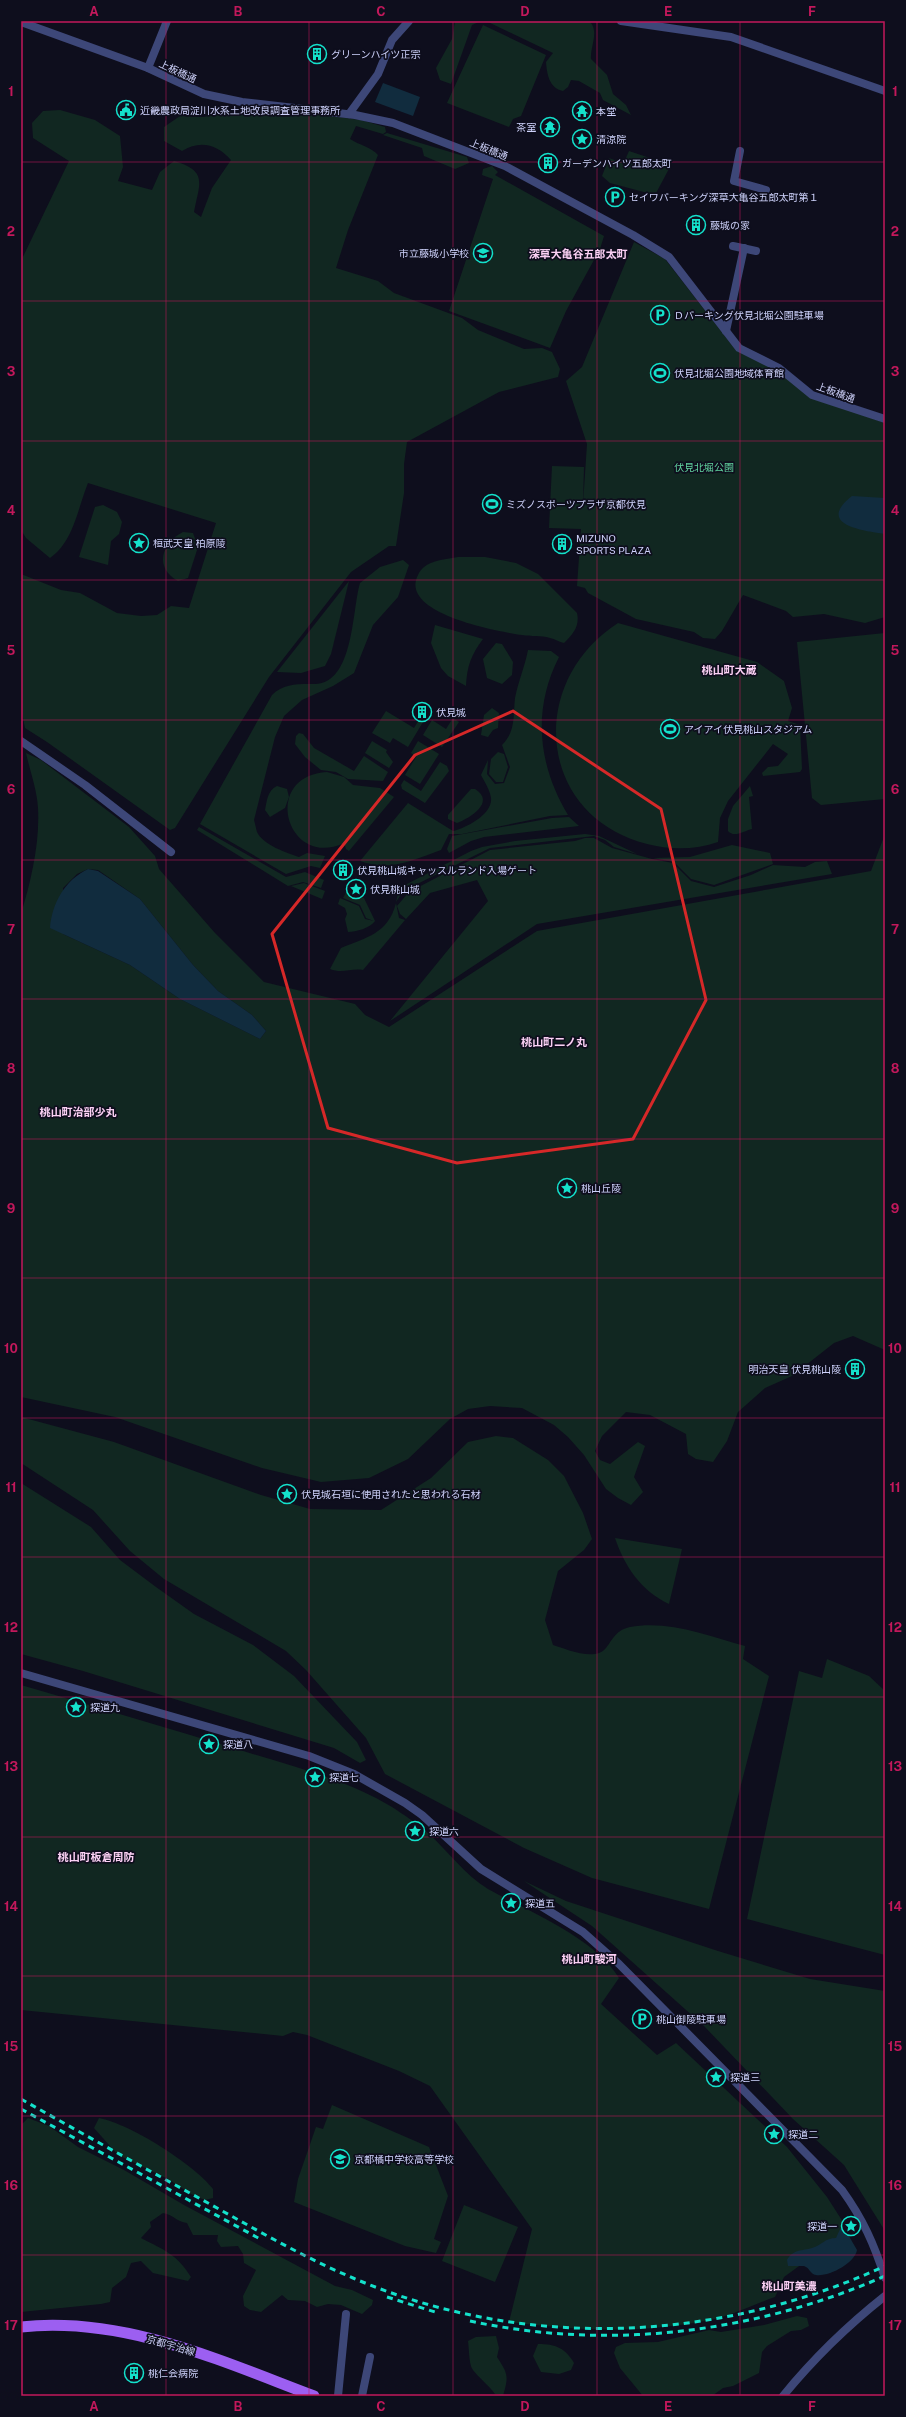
<svg xmlns="http://www.w3.org/2000/svg" width="906" height="2417" viewBox="0 0 906 2417" font-family="'Public Sans','Noto Sans JP',sans-serif">
<rect width="100%" height="100%" fill="#0e0e1d"/>
<!-- green -->
<g fill="#112721" fill-rule="evenodd">
<polygon points="455,21 481,21 472,25 451,84 440,80 436,68 452,39"/>
<path d="M486,21h103c11,10 1,25 2,38l16,16 6,19 13,11 5,10 -28,-15 -3,-7 -21,-12 -8,-1 -3,7 -5,4c-14,-3 -16,-17 -17,-29l7,-9z"/>
<polygon points="483,25 546,55 521,116 513,119 509,127 447,103"/>
<path d="M60,110l35,10 25,16 3,31 -5,14 34,9 8,-18 14,-11c35,10 25,23 20,51l7,5 11,-29 19,-28c-14,-16 -31,-20 -49,-9l-18,-10v-14l16,-11 24,1 23,-6 52,5 43,-1 39,5 24,7 1,5 -3,2 -27,-8 -6,13c9,6 21,8 28,16l-30,75 -12,38 42,13 16,12 68,25 16,12 46,19 18,-1 10,4 8,17 -2,8 -59,15 -92,50 -3,22v29l-8,53h-7l-38,26 -82,105 -94,151 -5,2 -123,-88 -22,-14 -4,-20v-134l40,16 19,3 37,20 24,3 16,-1 14,-9 18,2 27,-85 -128,-40c-11,27 -14,58 -38,75l-24,-20 -5,-8v-269l48,-100 -36,-23 -1,-15 11,-12z"/>
<polygon points="387,133 467,157 469,163 455,169 424,156 422,148 383,135"/>
<polygon points="629,151 671,165 655,195 610,183 602,176 609,158 617,161 625,160"/>
<polygon points="492,166 498,172 495,175 604,236 600,249 566,311 550,348 449,311 493,179 482,175 483,169"/>
<polygon points="634,242 665,259 735,349 775,369 815,398 885,423 885,617 865,623 824,614 793,617 786,611 743,595 722,631 715,639 703,638 694,632 636,619 588,593 585,588 577,586 581,529 549,528 552,466 584,467 583,504 587,444 566,381 582,367"/>
<polygon points="103,505 117,512 122,522 119,534 111,541 108,565 79,557 95,507"/>
<path d="M183,532l10,1 5,14 -10,31 -10,3c-24,-13 -17,-38 5,-49z"/>
<path d="M458,557h27l31,6 22,11 39,39c3,13 -4,21 -13,30 -5,-1 -9,-4 -14,-5 -9,-3 -19,-1 -28,-3 -22,-3 -124,-21 -104,-60 7,-15 25,-15 40,-18z"/>
<path d="M403,560l6,5 -11,32 -25,28 -19,48 -21,13 -31,14 -18,16 -9,21 -21,83c1,3 2,9 3,12 6,13 30,21 42,25l8,-4 18,3 -5,12 -9,-2 -25,8 -86,-50 72,-129c12,-12 27,-11 43,-11 39,-1 37,-74 45,-101l20,-16z"/>
<polygon points="349,581 331,654 325,666 301,673 277,672"/>
<path d="M618,623l139,39 27,19 8,27 -4,13 12,4 2,44 -2,3 -37,4 -1,-3 6,-6 10,-1 10,-12 -15,-10 -45,57 -8,17 -2,24c-22,8 -48,8 -71,2 -110,-28 -121,-162 -29,-221z"/>
<path d="M435,625l48,14c-12,16 -16,27 -17,47l-18,-10 -7,-8 -10,-25z"/>
<polygon points="885,633 885,799 821,805 812,798 797,642"/>
<polygon points="496,643 502,644 513,662 512,675 502,684 487,678 483,659"/>
<path d="M528,650l23,1 8,6c-27,53 -21,108 9,158l-18,1 -88,18h-13l-8,16c-28,10 -52,22 -81,11l48,-58 45,28c13,-3 40,-17 38,-33 -1,-8 -7,-17 -10,-23l7,-15 -1,14 8,10 9,-1 6,-16 -8,-22c14,-14 11,-29 13,-47 3,-16 10,-32 13,-48z"/>
<polygon points="492,708 499,713 498,728 493,730 488,737 481,735 484,715"/>
<polygon points="386,711 414,728 422,715 426,717 408,747 393,738 390,743 372,733"/>
<polygon points="453,718 459,722 442,747 423,735 432,720 446,729"/>
<polygon points="299,733 303,734 314,748 354,771 364,756 388,772 383,781 348,779 336,772 321,770 305,757 295,744 296,736"/>
<polygon points="372,741 387,750 386,752 393,762 389,768 365,753"/>
<polygon points="418,741 439,754 420,784 405,775 416,757 411,753"/>
<polygon points="498,752 504,754 508,767 503,782 496,782 489,774 491,759"/>
<path d="M26,753l15,7 88,67 26,29 4,13 56,64 49,49 91,22 10,11 24,12 148,-96 334,-60 14,-37v516l-32,-14 -19,7 -42,33 -27,12 -27,24 -11,29 -14,21 -17,-3 -8,-5 -2,-20 -36,-19 -24,-3 -24,24 -7,15 5,9 10,4 28,-22 7,4 -11,31 9,15 -12,13 -13,-7 -12,-9 -22,-34 -16,-18 -14,-12 -32,-17 -32,-2 -22,3 -18,10 -42,40 -39,19 -48,4 -59,-14 -147,-51 -94,-20v-483c10,-33 19,-71 17,-106 -1,-18 -8,-37 -12,-55zM88,869l10,1 42,29 53,66 25,26 34,24 14,16 -6,8 -80,-40 -50,-34 -67,-31v-46l14,-14z"/>
<polygon points="440,762 447,766 449,771 425,803 402,789 401,785 404,780 421,791"/>
<path d="M327,772l17,5 9,8 27,3 14,9 -45,54 -3,-2 -2,-6c-57,27 -84,-67 -17,-71z"/>
<path d="M277,786l10,3 2,8 -4,11 -15,9 -5,-7c2,-9 2,-19 12,-24z"/>
<path d="M750,786l3,10 -4,1 3,32c-8,2 -18,9 -24,2v-12l5,-13z"/>
<path d="M471,789h4c21,13 -5,29 -18,34l-9,-4v-4z"/>
<polygon points="569,817 579,826 484,837 471,841 449,853 447,849 452,836 552,818"/>
<polygon points="199,827 286,877 305,872 324,880 321,888 303,882 288,886 197,830"/>
<polygon points="585,834 599,836 637,854 614,847 605,840 594,836 490,848 403,891 396,902 398,894 405,885 471,851 482,847 515,841"/>
<polygon points="585,838 594,838 612,848 652,859 673,863 691,881 714,887 751,875 773,865 805,867 815,862 827,861 832,874 537,924 390,1021 488,901 477,880 430,893 406,919 400,914 397,906 409,892 490,850 575,841"/>
<polygon points="732,845 770,853 773,864 714,885 691,879 674,862 653,858 690,857"/>
<polygon points="304,883 325,891 322,899 291,886"/>
<path d="M347,891l17,7 11,23c-5,7 -19,11 -27,11l-3,-13 2,-5 -2,-6 -7,-4 2,-6 19,8 6,13 9,2 -8,-3 -6,-13 -17,-7z"/>
<path d="M396,903l3,15 6,2 -42,50c-12,-2 -21,4 -33,-1l11,-21c26,-11 47,-14 55,-45z"/>
<path d="M21,1417l93,25 147,53 49,14 71,1 50,-32 37,-36 28,-6 17,2 35,22 16,16 19,37 9,26 -8,11 -26,21 -13,49 8,25c13,4 42,17 53,3 7,-9 10,-18 24,-21 39,-7 78,9 115,19l-2,13 26,17 -60,233 -117,-31 -68,-30 -139,-74 -19,-36 -60,-68 -20,-19 -122,-72 -34,-28 -37,-41 -72,-47z"/>
<polygon points="21,1483 91,1527 120,1560 156,1587 194,1614 253,1645 294,1676 357,1742 366,1760 360,1763 334,1748 83,1671 21,1654"/>
<path d="M615,1538l67,11 -13,55c-28,-13 -44,-37 -54,-66z"/>
<polygon points="827,1659 869,1676 885,1691 885,1955 747,1919 799,1671 822,1678"/>
<path d="M21,1685c73,21 146,43 219,65 51,16 106,29 152,57 12,8 26,17 36,26 20,18 37,42 60,56 40,22 107,49 131,89l-18,26 56,51 19,-12 111,104 40,50 25,39 -24,9 -44,32 -9,20c-20,7 -40,17 -60,22 -70,15 -137,12 -206,3l23,-93 -102,-143 -31,-15 -92,-36 -14,-3 -10,4 -262,-26z"/>
<polygon points="524,1881 566,1901 718,1951 810,1979 885,1991 885,2231 844,2165 793,2119 704,2026 592,1926"/>
<polygon points="332,2105 429,2147 448,2196 434,2239 441,2242 436,2253 405,2246 294,2202 298,2179 316,2127 323,2129"/>
<path d="M28,2118l21,8 29,21 46,23 60,35 151,81 17,4 21,10 -1,5 -10,9 -21,-9 -13,-1 -11,3 -12,-6 -17,-1 -6,-5 -21,17 -11,-2 -6,-4 -1,-10 13,-26 -12,-7 -1,-9 -5,-8 -17,1 -4,-6 1,-6h-25l-6,-12c-10,-1 -13,-8 -24,-10l-13,9 1,5 -10,11c23,12 36,16 50,39l-3,4 -35,-8 -12,-12 -10,2 -5,14 -14,11 -2,14 -9,2 -80,8v-158l2,-4 -2,-25z"/>
<path d="M99,2118c31,6 95,46 114,71v9l-8,2 -14,-6 -23,-15 -50,-24 -24,-27z"/>
<polygon points="464,2205 518,2227 495,2282 442,2261"/>
<polygon points="797,2316 807,2318 809,2326 801,2330 791,2331 767,2346 762,2352 759,2373 733,2386 723,2388 712,2396 643,2396 620,2368 614,2353 616,2347 625,2343 658,2342 709,2330 721,2332 764,2325"/>
<path d="M496,2336l3,12 -2,9c11,17 12,19 6,39l-8,-2c-5,-8 -23,-22 -24,-28 -2,-7 -2,-17 -3,-25l8,-4z"/>
<path d="M538,2344c18,0 27,4 36,19l-3,7 -12,4 -18,-2 -8,-16z"/>
</g>
<!-- water -->
<g fill="#112c3e">
<polygon points="383,83 420,97 413,116 375,102"/>
<path d="M852,496l33,2v36c-21,-3 -70,-9 -33,-38z"/>
<path d="M88,869l10,2 42,28 53,66 25,26 34,24 14,16 -6,8 -80,-40 -50,-34 -80,-37c2,-25 15,-48 38,-59z"/>
<path d="M841,2227l5,4 11,19c-2,13 -28,27 -41,25 -6,-1 -6,-7 -12,-9h-16l-1,-6c6,-11 15,-9 25,-12 10,-3 13,-10 24,-10z"/>
</g>
<g fill="none" stroke-linecap="round" stroke-linejoin="round">
<!-- minor -->
<g stroke="#3d4778" stroke-width="8">
<polyline points="621,21 731,37 885,91"/>
<polyline points="148,68 167,21"/>
<polyline points="349,114 378,74 392,40 409,21"/>
<polyline points="740,151 734,181 766,190"/>
<polyline points="733,246 756,251"/>
<polyline points="726,331 744,248"/>
<polyline points="338,2396 346,2314"/>
<polyline points="362,2396 370,2357"/>
<path d="M783,2396c31,-38 64,-70 102,-100"/>
</g>
<!-- tertiary -->
<g stroke="#3d4778" stroke-width="8">
<polyline points="21,22 148,68 204,94 242,102 355,115 393,123 505,166 633,235 669,257 739,348 779,368 812,395 885,419"/>
<polyline points="21,741 85,785 171,852"/>
<path d="M21,1673l288,83 45,18 51,29 17,12 59,54 102,63 36,32 223,226c21,29 32,54 43,88"/>
</g>
<!-- primary -->
<path stroke="#9c5ff1" stroke-width="11" d="M21,2327c103,-11 200,34 293,69"/>
<!-- rail -->
<g stroke="#14e1cb" stroke-width="3" stroke-dasharray="6 5" stroke-linecap="butt">
<path d="M21,2099c62,35 125,70 187,104 47,26 95,54 145,75 171,73 364,65 532,-12"/>
<polyline points="21,2109 262,2240"/>
<polyline points="387,2297 435,2312"/>
<path d="M470,2321c139,30 285,12 415,-45"/>
<polyline points="21,2396 23,2396"/>
</g>
</g>
<!-- marked area -->
<path fill="none" stroke="#d62828" stroke-width="3" stroke-linejoin="round" d="M513,711l148,98 45,191 -73,139 -176,24 -129,-35 -56,-194 143,-179z"/>
<!-- grid -->
<path fill="none" stroke="#c2185b" stroke-width="1" stroke-opacity="0.55" d="M166,21v2375M309,21v2375M453,21v2375M597,21v2375M740,21v2375M21,162h864M21,301h864M21,441h864M21,580h864M21,720h864M21,860h864M21,999h864M21,1139h864M21,1278h864M21,1418h864M21,1557h864M21,1697h864M21,1837h864M21,1976h864M21,2116h864M21,2255h864"/>
<!-- icons -->
<defs>
<symbol id="building-ring" viewBox="-11 -11 22 22"><circle r="9.5" fill="#0e0e1d" stroke="#14e1cb" stroke-width="1.5"/><path d="M-4-6H4V6H1V3H-1V6H-4ZM-2.5-4.3h1.7v1.8h-1.7ZM.8-4.3h1.7v1.8H.8ZM-2.5-1h1.7V.8h-1.7ZM.8-1h1.7V.8H.8Z" fill="#14e1cb"/></symbol>
<symbol id="civic-ring" viewBox="-11 -11 22 22"><circle r="9.5" fill="#0e0e1d" stroke="#14e1cb" stroke-width="1.5"/><path d="M-.6-6.5H3V-4.5H.6V-3L4-1V1h2V6H-6V1h2V-1L-.6-3ZM-1.2 2.5V6h2.4V2.5Z" fill="#14e1cb"/></symbol>
<symbol id="temple-ring" viewBox="-11 -11 22 22"><circle r="9.5" fill="#0e0e1d" stroke="#14e1cb" stroke-width="1.5"/><path d="M0-6L5-2H3V0L6.5 2.5H4V6H1.5V3h-3V6H-4V2.5H-6.5L-3 0V-2H-5Z" fill="#14e1cb"/></symbol>
<symbol id="sight-ring" viewBox="-11 -11 22 22"><circle r="9.5" fill="#0e0e1d" stroke="#14e1cb" stroke-width="1.5"/><path d="M0-6L1.8-2.2L6-1.7L2.9 1.2L3.7 5.4L0 3.3L-3.7 5.4L-2.9 1.2L-6-1.7L-1.8-2.2Z" fill="#14e1cb"/></symbol>
<symbol id="parking-ring" viewBox="-11 -11 22 22"><circle r="9.5" fill="#0e0e1d" stroke="#14e1cb" stroke-width="1.5"/><path d="M-3.5-5.5H1a3.5 3.5 0 0 1 0 7H-1V5.5H-3.5ZM-1-3.4V-.6H.8a1.4 1.4 0 0 0 0-2.8Z" fill="#14e1cb"/></symbol>
<symbol id="school-ring" viewBox="-11 -11 22 22"><circle r="9.5" fill="#0e0e1d" stroke="#14e1cb" stroke-width="1.5"/><path d="M0-5L7-2L0 1L-7-2ZM-4 1L0 2.5L4 1V4Q0 6-4 4Z" fill="#14e1cb"/></symbol>
<symbol id="stadium-ring" viewBox="-11 -11 22 22"><circle r="9.5" fill="#0e0e1d" stroke="#14e1cb" stroke-width="1.5"/><path d="M0-5a6.5 5 0 1 0 0 10a6.5 5 0 1 0 0-10ZM-3.5-1.8h7v3.6h-7Z" fill="#14e1cb"/></symbol>
</defs>
<g fill-rule="evenodd">
<use href="#building-ring" x="306" y="43" width="22" height="22"/>
<use href="#civic-ring" x="115" y="99" width="22" height="22"/>
<use href="#temple-ring" x="571" y="100" width="22" height="22"/>
<use href="#temple-ring" x="539" y="116" width="22" height="22"/>
<use href="#sight-ring" x="571" y="128" width="22" height="22"/>
<use href="#building-ring" x="537" y="152" width="22" height="22"/>
<use href="#parking-ring" x="604" y="186" width="22" height="22"/>
<use href="#building-ring" x="685" y="214" width="22" height="22"/>
<use href="#school-ring" x="472" y="242" width="22" height="22"/>
<use href="#parking-ring" x="649" y="304" width="22" height="22"/>
<use href="#stadium-ring" x="649" y="362" width="22" height="22"/>
<use href="#stadium-ring" x="481" y="493" width="22" height="22"/>
<use href="#sight-ring" x="128" y="532" width="22" height="22"/>
<use href="#building-ring" x="551" y="533" width="22" height="22"/>
<use href="#building-ring" x="411" y="701" width="22" height="22"/>
<use href="#stadium-ring" x="659" y="718" width="22" height="22"/>
<use href="#building-ring" x="332" y="859" width="22" height="22"/>
<use href="#sight-ring" x="345" y="878" width="22" height="22"/>
<use href="#sight-ring" x="556" y="1177" width="22" height="22"/>
<use href="#building-ring" x="844" y="1358" width="22" height="22"/>
<use href="#sight-ring" x="276" y="1483" width="22" height="22"/>
<use href="#sight-ring" x="65" y="1696" width="22" height="22"/>
<use href="#sight-ring" x="198" y="1733" width="22" height="22"/>
<use href="#sight-ring" x="304" y="1766" width="22" height="22"/>
<use href="#sight-ring" x="404" y="1820" width="22" height="22"/>
<use href="#sight-ring" x="500" y="1892" width="22" height="22"/>
<use href="#parking-ring" x="631" y="2008" width="22" height="22"/>
<use href="#sight-ring" x="705" y="2066" width="22" height="22"/>
<use href="#sight-ring" x="763" y="2123" width="22" height="22"/>
<use href="#school-ring" x="329" y="2148" width="22" height="22"/>
<use href="#sight-ring" x="840" y="2215" width="22" height="22"/>
<use href="#building-ring" x="123" y="2362" width="22" height="22"/>
</g>
<g text-anchor="middle" dominant-baseline="central" stroke-width="3.5" stroke-linejoin="round" paint-order="stroke">
<!-- poi labels -->
<g font-size="10" fill="#ced2fb" stroke="#0e0e1d" text-anchor="start">
<text x="331" y="54">グリーンハイツ正宗</text>
<text x="140" y="110">近畿農政局淀川水系土地改良調査管理事務所</text>
<text x="596" y="111">本堂</text>
<text x="536" y="127" text-anchor="end">茶室</text>
<text x="596" y="139">清涼院</text>
<text x="562" y="163">ガーデンハイツ五郎太町</text>
<text x="629" y="197">セイワパーキング深草大亀谷五郎太町第１</text>
<text x="710" y="225">藤城の家</text>
<text x="469" y="253" text-anchor="end">市立藤城小学校</text>
<text x="674" y="315">Ｄパーキング伏見北堀公園駐車場</text>
<text x="674" y="373">伏見北堀公園地域体育館</text>
<text x="506" y="504">ミズノスポーツプラザ京都伏見</text>
<text x="576" y="538">MIZUNO<tspan x="576" dy="12">SPORTS PLAZA</tspan></text>
<text x="153" y="543">桓武天皇 柏原陵</text>
<text x="436" y="712">伏見城</text>
<text x="684" y="729">アイアイ伏見桃山スタジアム</text>
<text x="357" y="870">伏見桃山城キャッスルランド入場ゲート</text>
<text x="370" y="889">伏見桃山城</text>
<text x="581" y="1188">桃山丘陵</text>
<text x="841" y="1369" text-anchor="end">明治天皇 伏見桃山陵</text>
<text x="301" y="1494">伏見城石垣に使用されたと思われる石材</text>
<text x="90" y="1707">探道九</text>
<text x="223" y="1744">探道八</text>
<text x="329" y="1777">探道七</text>
<text x="429" y="1831">探道六</text>
<text x="525" y="1903">探道五</text>
<text x="656" y="2019">桃山御陵駐車場</text>
<text x="730" y="2077">探道三</text>
<text x="788" y="2134">探道二</text>
<text x="354" y="2159">京都橘中学校高等学校</text>
<text x="837" y="2226" text-anchor="end">探道一</text>
<text x="148" y="2373">桃仁会病院</text>
</g>
<!-- street labels -->
<g font-size="10" fill="#ced2fb" stroke="#0e0e1d">
<text transform="translate(178 71) rotate(25)">上板橋通</text>
<text transform="translate(489 149) rotate(22)">上板橋通</text>
<text transform="translate(836 392) rotate(20)">上板橋通</text>
<text transform="translate(171 2345) rotate(16)">京都宇治線</text>
</g>
<!-- park labels -->
<g font-size="10" fill="#61d49f" stroke="#0e0e1d">
<text x="704" y="467">伏見北堀公園</text>
</g>
<!-- neighbourhood labels -->
<g font-size="11" font-weight="bold" fill="#fbd0f4" stroke="#0e0e1d">
<text x="578" y="254">深草大亀谷五郎太町</text>
<text x="729" y="670">桃山町大蔵</text>
<text x="554" y="1042">桃山町二ノ丸</text>
<text x="78" y="1112">桃山町治部少丸</text>
<text x="96" y="1857">桃山町板倉周防</text>
<text x="589" y="1959">桃山町駿河</text>
<text x="789" y="2286">桃山町美濃</text>
</g>
</g>
<!-- border -->
<rect width="906" height="2417" fill="none" stroke="#0e0e1d" stroke-width="44"/>
<rect x="22" y="22" width="862" height="2373" fill="none" stroke="#c2185b" stroke-width="1.5"/>
<g font-size="13" text-anchor="middle" font-weight="bold" fill="#c2185b">
<text x="94" y="16">A</text>
<text x="238" y="16">B</text>
<text x="381" y="16">C</text>
<text x="525" y="16">D</text>
<text x="668" y="16">E</text>
<text x="812" y="16">F</text>
<text x="11" y="96">1</text>
<text x="895" y="96">1</text>
<text x="11" y="236">2</text>
<text x="895" y="236">2</text>
<text x="11" y="376">3</text>
<text x="895" y="376">3</text>
<text x="11" y="515">4</text>
<text x="895" y="515">4</text>
<text x="11" y="655">5</text>
<text x="895" y="655">5</text>
<text x="11" y="794">6</text>
<text x="895" y="794">6</text>
<text x="11" y="934">7</text>
<text x="895" y="934">7</text>
<text x="11" y="1073">8</text>
<text x="895" y="1073">8</text>
<text x="11" y="1213">9</text>
<text x="895" y="1213">9</text>
<text x="11" y="1353">10</text>
<text x="895" y="1353">10</text>
<text x="11" y="1492">11</text>
<text x="895" y="1492">11</text>
<text x="11" y="1632">12</text>
<text x="895" y="1632">12</text>
<text x="11" y="1771">13</text>
<text x="895" y="1771">13</text>
<text x="11" y="1911">14</text>
<text x="895" y="1911">14</text>
<text x="11" y="2051">15</text>
<text x="895" y="2051">15</text>
<text x="11" y="2190">16</text>
<text x="895" y="2190">16</text>
<text x="11" y="2330">17</text>
<text x="895" y="2330">17</text>
<text x="94" y="2411">A</text>
<text x="238" y="2411">B</text>
<text x="381" y="2411">C</text>
<text x="525" y="2411">D</text>
<text x="668" y="2411">E</text>
<text x="812" y="2411">F</text>
</g>
</svg>
